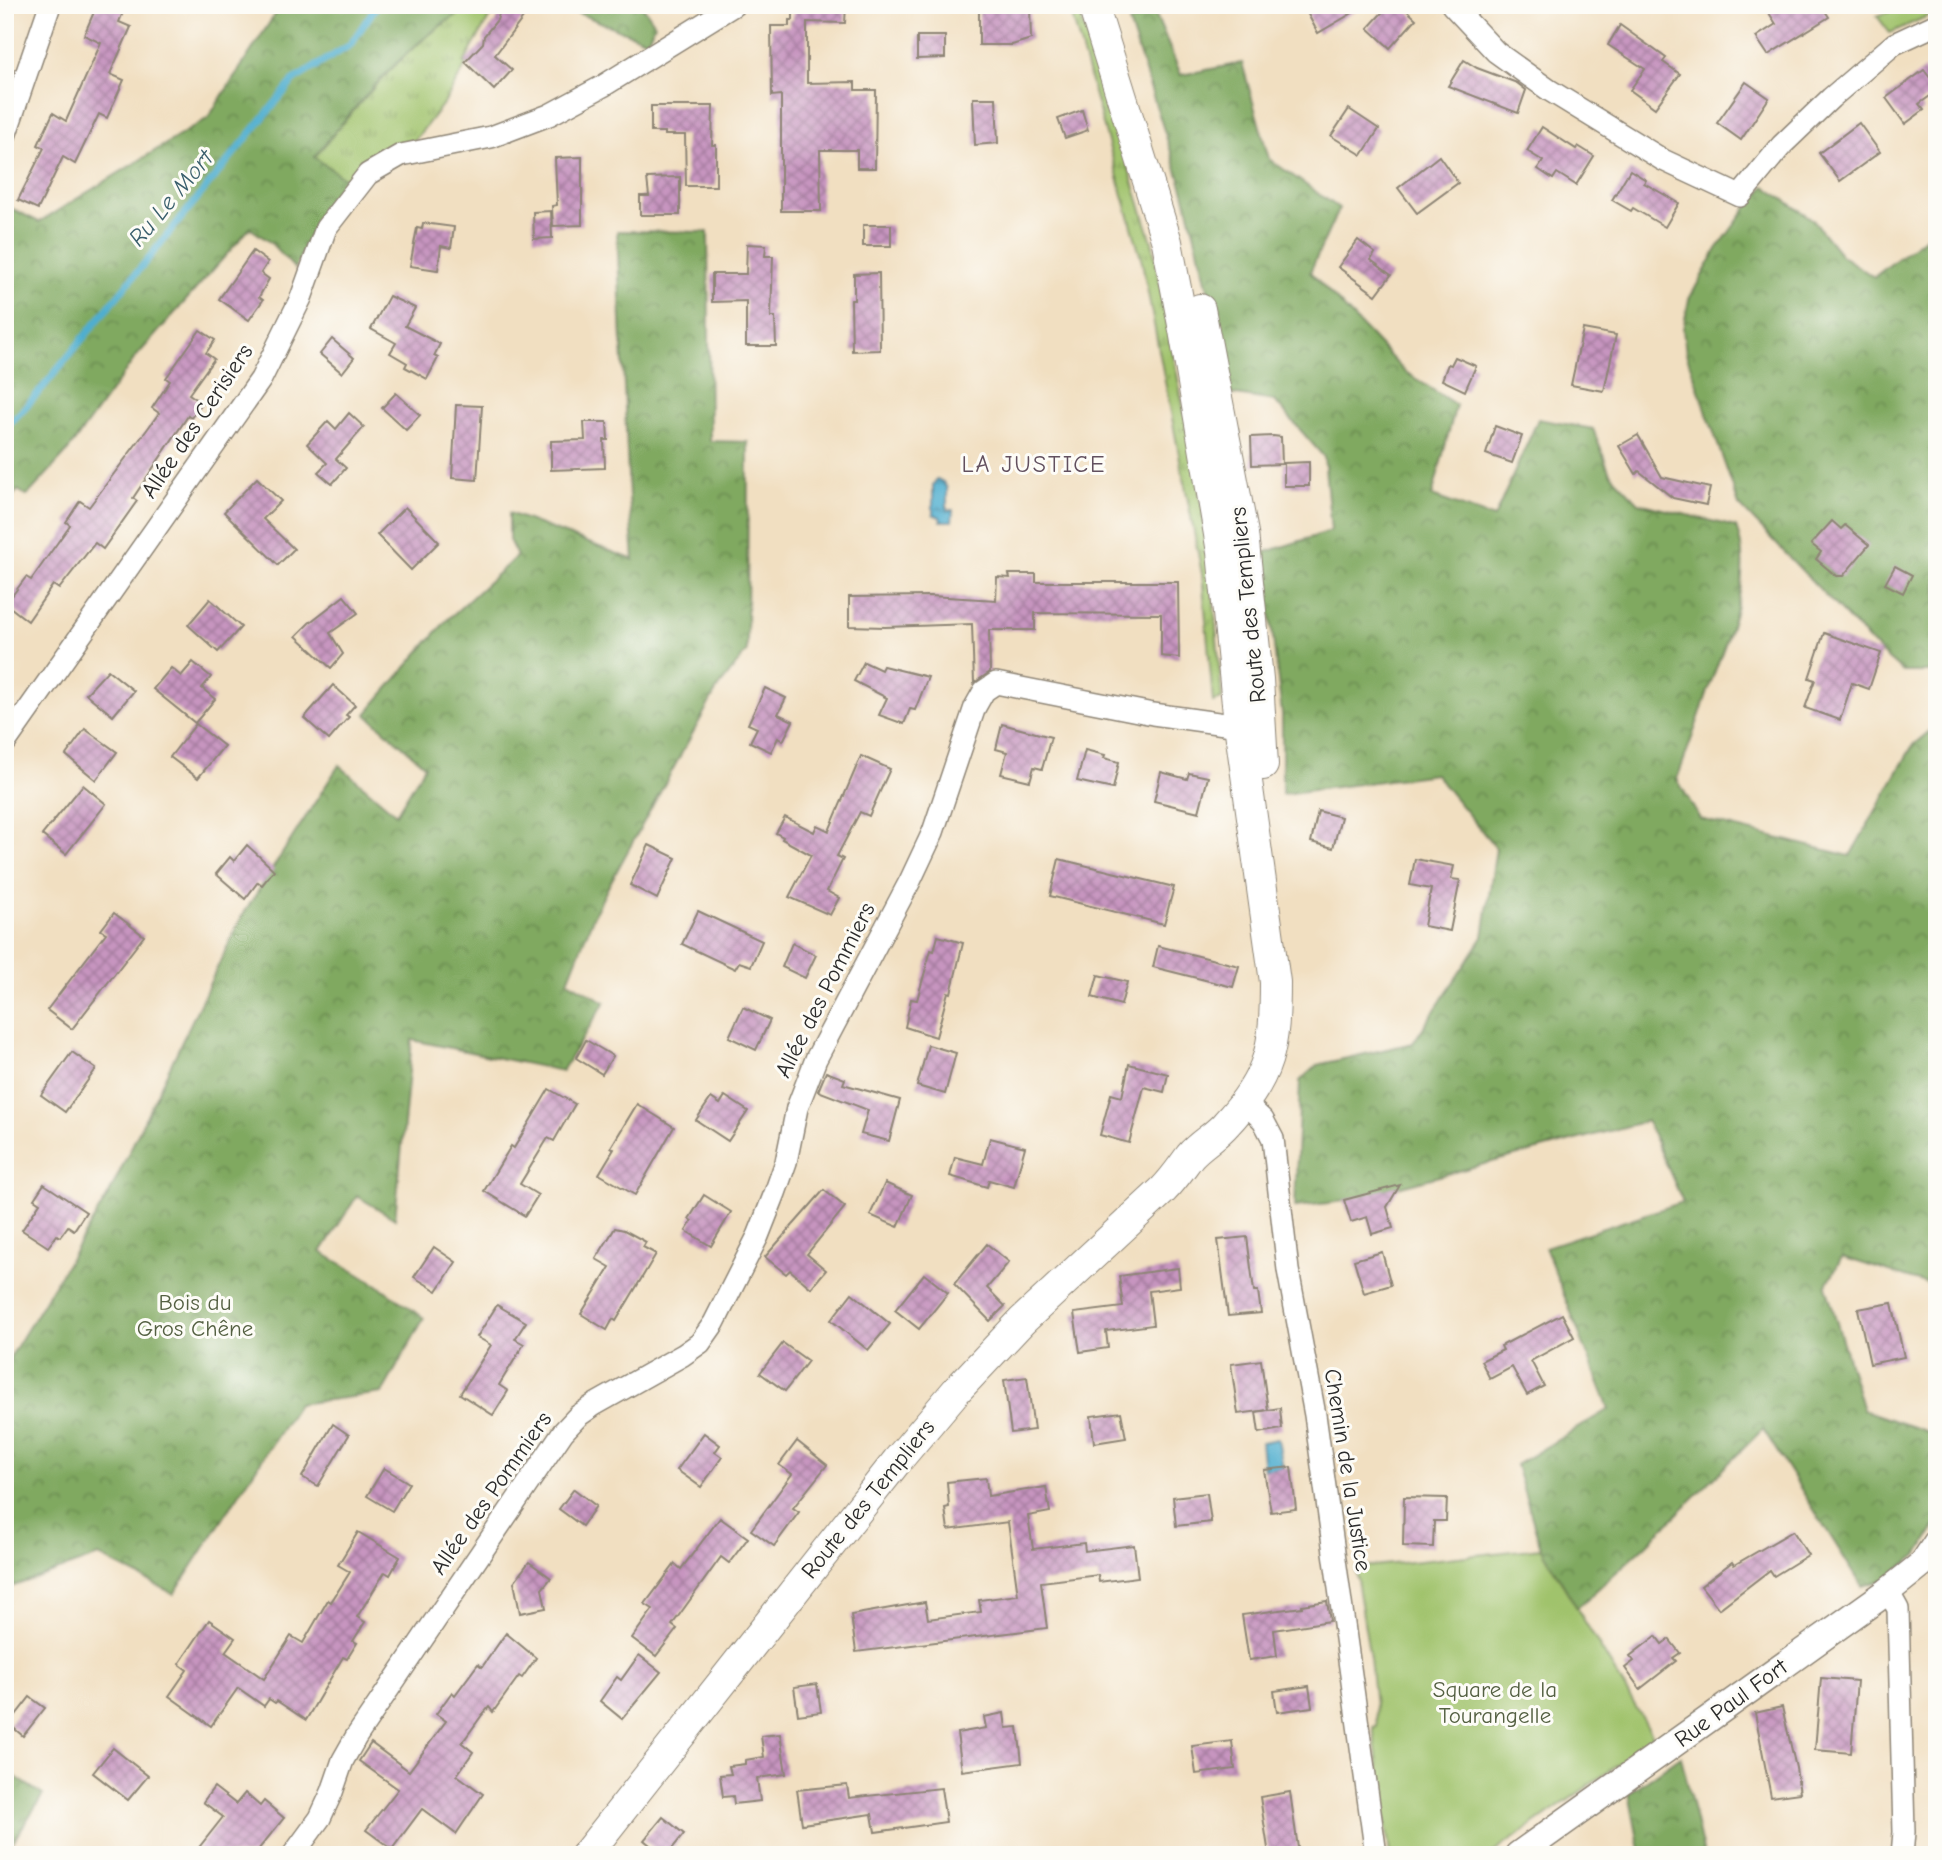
<svg xmlns="http://www.w3.org/2000/svg" width="1942" height="1860" viewBox="0 0 1942 1860" font-family="'Comic Neue',sans-serif">
<defs>
<pattern id="grass-tufts" width="24" height="20" patternUnits="userSpaceOnUse" patternTransform="scale(1.75)"><rect width="24" height="20" fill="#a0c36c"/><path d="M3 7l-1-3M5 7V3M7 7l1-3M15 17l-1-3M17 17v-4M19 17l1-3" fill="none" stroke="#839f59"/></pattern>
<pattern id="forest-crowns" width="20" height="18" patternUnits="userSpaceOnUse" patternTransform="scale(1.75)"><rect width="20" height="18" fill="#80a960"/><path d="M2 6a3 3 0 1 1 6 0M12 15a3 3 0 1 1 6 0" fill="none" stroke="#698a4f"/></pattern>
<pattern id="water-ripples" width="26" height="14" patternUnits="userSpaceOnUse" patternTransform="scale(1.75)"><rect width="26" height="14" fill="#50aecf"/><path d="M2 4q2-2 4 0t4 0M15 11q2-2 4 0t4 0" fill="none" stroke="#438ea8"/></pattern>
<pattern id="building-cross-hatch" width="8" height="8" patternUnits="userSpaceOnUse" patternTransform="scale(1.75)"><rect width="8" height="8" fill="#c795c0"/><path d="M0 0l8 8M0 8l8-8" fill="none" stroke="#a27a9c"/></pattern>
</defs>
<rect width="100%" height="100%" fill="#fdfcf7"/>
<filter id="ink" filterUnits="userSpaceOnUse"><feTurbulence type="fractalNoise" baseFrequency=".0143" numOctaves="2"/><feDisplacementMap in="SourceGraphic" scale="14" xChannelSelector="R" yChannelSelector="G"/><feConvolveMatrix kernelMatrix="1 2 1 2 8 2 1 2 1" color-interpolation-filters="sRGB"/></filter>
<filter id="wash" filterUnits="userSpaceOnUse"><feTurbulence type="fractalNoise" baseFrequency=".00686" numOctaves="4" result="noise"/><feDisplacementMap in="SourceGraphic" scale="28" xChannelSelector="R" yChannelSelector="G"/><feGaussianBlur stdDeviation="1.57" result="paint"/><feColorMatrix in="noise" values="0 0 0 0 0 0 0 0 0 0 0 0 0 0 0 0 0 1.4 0 .05"/><feComposite in="paint" operator="in"/></filter>
<g filter="url(#wash)">
<rect width="100%" height="100%" fill="#f1dfc1"/>
<!-- grass -->
<g fill="url(#grass-tufts)" stroke="#66774c" stroke-width="2">
<path d="M473,5h23l-32,58 2,2 -20,35 -31,40 -28,7 -28,18 -11,16 -34,-23c45,-55 96,-119 159,-153z"/>
<polygon points="1069,5 1077,5 1152,242 1209,543 1222,699 1213,702 1202,574 1142,262"/>
<polygon points="1896,5 1934,5 1937,12 1890,33 1877,16 1889,12"/>
</g>
<!-- forest -->
<g fill="url(#forest-crowns)" stroke="#566a46" stroke-width="2">
<path d="M281,5h192c-63,34 -114,97 -159,152l34,24 -30,35 -23,53 -24,-26 -21,-15 -115,130 -68,94 -40,44 -9,-6 -13,15v-300l34,17 169,-104z"/>
<polygon points="558,5 642,5 655,24 647,41"/>
<path d="M1155,13l26,62 61,-12 27,96 70,49 -29,64 94,99 52,34 -24,91 62,22 44,-99 55,10 17,44 29,30 97,24c19,50 -8,108 -25,155 -11,33 -22,65 -34,97l23,40 150,37 63,-111 24,-20v562l-95,-30 -16,29 37,124 74,25v90l-20,30 -31,24 -24,7 -99,-157 -117,116 -69,63 -36,-60 -25,-83 93,-56 -64,-162 138,-45 -36,-81 -302,80 -50,6 5,-126 17,-16 96,-22 70,-106 13,-89 -61,-74 -153,20v-80l-19,-161 68,-22 -7,-74 -49,-56 -45,-7 -9,-52 -37,-150 -55,-170z"/>
<polygon points="1765,186 1812,219 1841,255 1874,277 1937,228 1937,672 1903,672 1881,653 1739,505 1686,353 1683,329 1689,299 1717,249 1748,206"/>
<polygon points="617,231 708,232 710,441 748,442 747,651 716,691 609,885 594,915 568,981 605,1002 562,1071 412,1040 395,1219 357,1196 321,1252 376,1284 424,1318 382,1393 298,1404 174,1594 99,1556 5,1589 5,1366 109,1194 242,916 339,765 396,814 425,766 366,714 446,621 517,556 509,540 509,513 634,560 629,497"/>
<polygon points="1681,1756 1704,1855 1641,1855 1629,1793"/>
<polygon points="5,1770 43,1795 5,1854"/>
</g>
<!-- green -->
<polygon fill="#a0c36c" stroke="#66774c" stroke-width="2" points="1541,1548 1655,1739 1490,1855 1390,1855 1373,1727 1377,1726 1370,1658 1355,1568"/>
<!-- water -->
<g fill="url(#water-ripples)" stroke="#3e6c7d" stroke-width="2">
<polygon points="937,479 943,482 947,488 947,510 953,510 952,521 941,521 940,517 933,514 933,485"/>
<polygon points="1278,1439 1283,1468 1264,1470 1261,1442"/>
</g>
<g fill="none" stroke-linecap="round" stroke-linejoin="round">
<!-- stream -->
<polyline stroke="#50aecf" stroke-width="7" points="5,429 40,391 294,80 350,45 377,5"/>
</g>
<g id="blocks">
<!-- building -->
<g fill="url(#building-cross-hatch)">
<polygon points="97,5 126,5 119,22 131,27 110,74 124,80 107,118 99,114 75,164 63,157 38,209 18,200 44,148 38,145 53,113 66,121 101,43 84,35"/>
<polygon points="502,5 525,5 529,10 495,55 512,70 494,90 465,62 483,43 484,36 497,20"/>
<polygon points="793,5 846,5 845,23 807,22 807,83 855,82 855,90 876,90 875,168 857,168 857,150 820,150 821,211 781,211 781,95 772,96 771,26 789,26 789,20 793,20"/>
<polygon points="1303,5 1366,5 1318,33"/>
<polygon points="1389,5 1401,5 1416,19 1390,48 1368,28"/>
<polygon points="1764,5 1821,5 1829,17 1768,55 1756,37 1776,24"/>
<polygon points="1030,8 1031,39 1012,45 979,45 979,9"/>
<polygon points="1620,25 1666,58 1663,62 1680,74 1655,108 1630,90 1645,69 1608,45"/>
<polygon points="917,36 945,36 945,58 917,59"/>
<polygon points="1464,60 1477,68 1517,83 1526,90 1518,113 1448,86"/>
<polygon points="1924,70 1937,87 1937,91 1919,104 1924,110 1905,124 1886,98"/>
<polygon points="1746,82 1769,98 1741,140 1717,123"/>
<polygon points="973,98 996,98 998,143 975,145"/>
<polygon points="651,106 713,106 712,145 716,145 716,186 686,186 685,135 665,135 665,132 651,132"/>
<polygon points="1349,109 1379,129 1362,155 1331,136"/>
<polygon points="1082,110 1088,130 1065,138 1058,119"/>
<polygon points="1859,123 1880,152 1840,181 1819,153"/>
<polygon points="1542,127 1576,149 1578,146 1594,156 1576,185 1557,173 1553,179 1538,169 1543,161 1527,151"/>
<polygon points="1439,156 1458,183 1417,213 1398,188"/>
<polygon points="582,157 582,225 553,226 552,206 557,205 555,158"/>
<polygon points="1630,170 1646,180 1644,183 1679,203 1665,227 1633,208 1631,211 1612,200"/>
<polygon points="680,177 680,215 640,215 640,196 649,196 647,178"/>
<polygon points="551,211 552,238 534,239 533,212"/>
<polygon points="423,223 454,227 451,248 441,246 438,270 410,266 417,228 422,229"/>
<rect x="863" y="225" width="28" height="21"/>
<polygon points="1358,240 1375,253 1371,260 1391,275 1376,295 1338,267"/>
<polygon points="747,244 766,245 765,256 773,256 771,317 775,317 776,346 746,346 746,301 712,302 712,274 746,274"/>
<polygon points="253,251 268,262 261,273 269,279 259,297 263,300 249,320 219,299"/>
<polygon points="879,273 880,350 852,351 851,300 854,300 854,274"/>
<polygon points="389,296 415,308 405,326 440,344 434,356 438,358 427,379 405,367 407,363 390,353 396,343 371,329"/>
<polygon points="1583,329 1616,335 1604,391 1571,385"/>
<polygon points="200,330 215,340 206,353 214,359 189,394 202,403 191,418 188,416 133,498 137,501 103,549 95,543 59,589 53,585 28,621 6,604 26,577 31,580 70,525 66,522 80,501 89,507 146,431 159,413 152,408 170,381 166,378"/>
<polygon points="332,339 354,358 342,373 320,354"/>
<polygon points="1455,357 1476,366 1465,391 1442,380 1448,364 1451,365"/>
<polygon points="396,393 420,415 406,430 382,408"/>
<polygon points="456,405 482,406 477,480 452,478"/>
<polygon points="349,413 364,427 336,459 346,468 332,484 318,472 327,463 307,444 328,421 336,429"/>
<polygon points="584,422 607,422 608,440 604,440 605,468 551,470 551,441 585,440"/>
<polygon points="1495,426 1522,436 1512,463 1486,454"/>
<polygon points="1638,435 1662,477 1710,488 1706,505 1673,498 1639,471 1636,474 1619,446"/>
<polygon points="1273,436 1281,437 1282,464 1252,465 1251,437"/>
<polygon points="1309,462 1309,486 1284,486 1284,463"/>
<polygon points="257,478 281,501 263,519 294,549 278,565 224,512"/>
<polygon points="405,507 439,542 411,570 377,535"/>
<polygon points="1832,521 1841,529 1845,525 1869,545 1843,576 1836,576 1816,559 1821,552 1811,544"/>
<polygon points="1895,566 1912,575 1903,593 1885,584"/>
<polygon points="1009,574 1036,574 1036,582 1178,582 1179,658 1161,656 1161,614 1035,613 1035,630 989,630 990,672 974,683 972,624 885,627 849,626 849,597 930,596 996,600 997,577 1010,578"/>
<polygon points="344,596 358,613 330,633 343,654 331,668 296,636 309,623"/>
<polygon points="210,599 241,627 218,652 188,625"/>
<polygon points="1824,633 1881,653 1869,689 1852,683 1840,720 1805,708 1815,680 1809,678"/>
<polygon points="193,662 211,677 202,688 215,699 195,723 153,689 171,668 181,676"/>
<polygon points="864,662 881,670 883,666 928,677 915,710 910,709 904,724 879,715 887,698 854,681"/>
<polygon points="108,670 134,691 113,716 86,694"/>
<polygon points="333,685 355,705 346,715 349,717 329,740 304,718"/>
<polygon points="765,688 786,698 778,714 793,721 783,741 778,738 771,752 750,742 757,728 748,724"/>
<polygon points="196,724 224,746 198,778 170,757"/>
<polygon points="1002,724 1051,737 1042,769 1034,767 1030,781 1001,774 1007,752 996,749"/>
<polygon points="85,729 117,752 96,780 66,755"/>
<polygon points="1085,750 1105,755 1104,758 1119,762 1113,789 1077,781"/>
<polygon points="861,756 890,769 869,816 860,812 837,856 843,859 827,891 839,898 830,915 789,897 811,855 782,839 783,837 776,833 785,817 814,832 817,825 829,831"/>
<polygon points="1161,772 1187,779 1189,773 1208,777 1199,812 1154,801"/>
<polygon points="83,785 106,804 66,854 42,835"/>
<polygon points="1318,811 1341,817 1333,848 1311,842"/>
<polygon points="247,845 274,870 262,885 258,882 245,899 216,874 230,857 234,861"/>
<polygon points="649,845 676,858 657,899 630,885"/>
<polygon points="1059,859 1174,887 1164,924 1050,896"/>
<polygon points="1415,859 1454,866 1451,879 1460,880 1450,931 1424,926 1431,889 1410,885"/>
<polygon points="698,911 762,941 751,966 739,962 735,969 682,944"/>
<polygon points="114,913 144,936 72,1029 47,1010 106,933 101,930"/>
<polygon points="938,936 963,943 951,993 948,992 936,1037 905,1027 911,999 917,1000 931,950 934,951"/>
<polygon points="792,943 816,955 805,978 782,967"/>
<polygon points="1158,946 1239,966 1233,987 1153,967"/>
<polygon points="1098,975 1127,982 1121,1005 1092,997"/>
<polygon points="743,1007 770,1020 756,1050 729,1037"/>
<polygon points="586,1040 613,1056 602,1074 576,1058"/>
<polygon points="928,1045 956,1053 945,1094 917,1086"/>
<polygon points="72,1052 96,1069 65,1112 41,1095"/>
<polygon points="1129,1064 1168,1074 1164,1092 1144,1087 1129,1143 1100,1135 1111,1094 1122,1097"/>
<polygon points="826,1072 845,1079 843,1084 900,1100 889,1141 861,1134 868,1110 818,1091"/>
<polygon points="549,1089 575,1104 554,1141 548,1138 520,1184 538,1195 525,1216 484,1191 511,1146 514,1148"/>
<polygon points="725,1096 748,1111 728,1141 696,1120 711,1098 720,1104"/>
<polygon points="637,1104 674,1127 635,1195 599,1174 614,1149 611,1147"/>
<polygon points="990,1138 1025,1147 1014,1187 989,1180 987,1187 950,1176 955,1157 983,1164"/>
<polygon points="885,1183 912,1195 898,1227 870,1215"/>
<polygon points="44,1184 86,1212 74,1230 68,1226 60,1237 57,1235 48,1247 22,1230 40,1203 34,1199"/>
<polygon points="1400,1185 1387,1207 1393,1228 1372,1234 1367,1217 1351,1222 1344,1200"/>
<polygon points="824,1190 845,1207 807,1254 826,1270 811,1288 790,1270 786,1274 765,1257"/>
<polygon points="704,1195 731,1212 711,1246 686,1231 692,1221 689,1219"/>
<polygon points="615,1228 624,1230 646,1242 643,1247 656,1254 616,1321 613,1319 607,1330 581,1314 610,1267 596,1259"/>
<polygon points="1247,1237 1254,1291 1258,1291 1261,1313 1228,1316 1218,1240"/>
<polygon points="987,1244 1009,1262 987,1288 1005,1306 990,1321 954,1284"/>
<polygon points="434,1247 456,1262 437,1291 414,1277"/>
<polygon points="1382,1252 1391,1285 1364,1293 1354,1260"/>
<polygon points="1178,1268 1180,1287 1149,1291 1153,1325 1106,1331 1108,1348 1080,1352 1074,1313 1123,1307 1119,1276"/>
<polygon points="924,1274 948,1293 919,1329 895,1310"/>
<polygon points="852,1293 890,1324 868,1350 831,1320"/>
<polygon points="1892,1303 1904,1357 1870,1364 1858,1309"/>
<polygon points="497,1305 526,1322 515,1339 524,1344 499,1385 508,1391 493,1415 460,1394 491,1345 477,1337"/>
<polygon points="1562,1314 1574,1337 1531,1361 1544,1386 1527,1395 1512,1367 1490,1379 1481,1361 1503,1350 1501,1346"/>
<polygon points="783,1343 808,1361 785,1391 760,1373"/>
<polygon points="1261,1360 1268,1410 1238,1414 1231,1364"/>
<polygon points="1027,1377 1034,1430 1011,1433 1004,1380"/>
<polygon points="1280,1408 1282,1429 1259,1433 1256,1412"/>
<polygon points="1121,1412 1126,1438 1094,1443 1091,1416"/>
<polygon points="333,1424 349,1435 318,1486 302,1477"/>
<polygon points="704,1433 720,1445 715,1452 722,1457 701,1487 677,1470"/>
<polygon points="797,1441 827,1465 793,1508 799,1512 774,1546 751,1530 792,1474 779,1465"/>
<polygon points="1291,1467 1296,1509 1271,1512 1264,1470"/>
<polygon points="384,1468 409,1483 392,1511 367,1496"/>
<polygon points="986,1478 988,1496 1046,1487 1050,1512 1028,1516 1033,1549 1084,1543 1085,1551 1134,1545 1138,1577 1099,1582 1098,1575 1041,1582 1047,1628 856,1652 851,1615 925,1602 928,1619 981,1612 979,1600 1018,1595 1008,1522 948,1530 945,1508 949,1507 947,1482"/>
<polygon points="574,1489 596,1506 582,1526 559,1509"/>
<polygon points="1207,1493 1211,1522 1176,1526 1173,1497"/>
<polygon points="1404,1497 1447,1498 1446,1521 1434,1521 1433,1547 1403,1546"/>
<polygon points="720,1518 748,1538 729,1563 721,1557 672,1625 677,1629 656,1656 632,1638 653,1609 645,1604 675,1564 681,1569"/>
<polygon points="1793,1531 1808,1555 1774,1576 1770,1570 1719,1609 1701,1586 1732,1562 1734,1565"/>
<polygon points="358,1532 400,1557 390,1575 385,1572 357,1617 365,1622 353,1641 357,1643 347,1659 343,1657 306,1720 277,1701 275,1703 269,1699 264,1706 238,1688 211,1726 169,1696 187,1670 179,1664 209,1620 235,1638 225,1652 264,1679 291,1636 303,1643 328,1600 331,1602 350,1572 338,1565"/>
<polygon points="529,1562 551,1578 542,1589 546,1608 520,1613 514,1582"/>
<polygon points="1327,1601 1330,1621 1274,1630 1277,1656 1249,1660 1242,1615 1302,1607 1302,1605"/>
<polygon points="506,1633 536,1658 522,1678 519,1676 493,1712 489,1707 482,1715 462,1743 473,1752 457,1775 483,1794 456,1834 422,1809 392,1849 366,1830 398,1789 359,1761 371,1743 409,1771 446,1721 436,1714 452,1692 455,1695 478,1664 482,1667"/>
<polygon points="1656,1636 1662,1644 1669,1639 1680,1653 1673,1658 1676,1661 1640,1689 1625,1668 1634,1661 1630,1656"/>
<polygon points="639,1655 661,1672 622,1719 600,1701 617,1677 621,1680"/>
<polygon points="1821,1678 1857,1681 1851,1753 1815,1750"/>
<polygon points="817,1684 821,1712 798,1715 794,1687"/>
<polygon points="1309,1686 1312,1707 1277,1712 1274,1691"/>
<polygon points="30,1697 45,1708 23,1736 9,1724"/>
<polygon points="1782,1707 1796,1768 1800,1793 1771,1797 1755,1713"/>
<polygon points="1004,1713 1006,1728 1018,1727 1022,1763 962,1771 957,1733 986,1728 984,1717"/>
<polygon points="780,1734 786,1774 757,1778 760,1801 734,1804 733,1796 723,1797 720,1775 731,1774 729,1766 745,1764 745,1760 764,1757 761,1736"/>
<polygon points="1232,1741 1235,1769 1196,1774 1192,1746"/>
<polygon points="113,1748 148,1776 128,1800 93,1773"/>
<polygon points="847,1785 849,1798 941,1788 946,1822 875,1832 872,1814 802,1824 797,1790"/>
<polygon points="214,1787 236,1804 245,1793 260,1806 264,1801 284,1818 254,1855 193,1855 223,1817 203,1802"/>
<polygon points="1290,1792 1299,1855 1269,1855 1260,1797"/>
<polygon points="663,1817 684,1834 667,1855 662,1855 644,1840"/>
</g>
</g>
</g>
<g filter="url(#ink)">
<use href="#blocks" fill-opacity="0" stroke="#8e8576" stroke-width="2"/>
<g fill="none" stroke-linecap="round" stroke-linejoin="round">
<defs>
<g id="minor">
<polyline points="1452,5 1496,52 1549,90 1663,160 1740,196 1782,145 1831,98 1894,44 1937,24"/>
<polyline points="5,136 50,5"/>
<polyline points="5,743 261,379 301,298 326,228 368,174 401,155 491,137 549,115 603,86 734,5"/>
<polyline points="1245,1103 1263,1120 1273,1139 1288,1270 1315,1415 1376,1855"/>
<polyline points="1888,1591 1898,1609 1904,1832 1902,1855"/>
<polyline points="293,1855 320,1818 332,1792 343,1760 356,1737 563,1432 578,1416 594,1405 683,1355 700,1343 714,1323 758,1236 775,1193 786,1162 797,1108 816,1059 910,881 933,832 975,707 984,691 996,683 1153,714 1232,725 1252,723"/>
</g>
<polyline id="tertiary" points="1518,1855 1888,1591 1923,1563 1937,1542"/>
<g id="secondary">
<polyline points="1200,309 1243,533 1258,679 1263,765"/>
<path d="M586,1855l311,-394 59,-70 66,-70 141,-131c11,-11 18,-22 27,-34 10,-12 26,-20 36,-32 45,-48 49,-78 49,-142l-36,-258 -17,-172 -38,-222 -17,-88 -74,-237"/>
</g>
</defs>
<!-- minor casing -->
<use href="#minor" stroke="#8e8576" stroke-width="24"/>
<!-- tertiary casing -->
<use href="#tertiary" stroke="#8e8576" stroke-width="29"/>
<!-- secondary casing -->
<use href="#secondary" stroke="#8e8576" stroke-width="32"/>
<!-- minor -->
<use href="#minor" stroke="#fff" stroke-width="21"/>
<!-- tertiary -->
<use href="#tertiary" stroke="#fff" stroke-width="26"/>
<!-- secondary -->
<use href="#secondary" stroke="#fff" stroke-width="30"/>
</g>
</g>
<g text-anchor="middle" dominant-baseline="central" stroke-width="6" stroke-linejoin="round" paint-order="stroke">
<!-- street labels -->
<g font-size="23" fill="#2b2b2b" stroke="#fdfcf7">
<text transform="translate(197 421) rotate(-56)">Allée des Cerisiers</text>
<text transform="translate(1248 605) rotate(-96)">Route des Templiers</text>
<text transform="translate(825 990) rotate(-63)">Allée des Pommiers</text>
<text transform="translate(1348 1470) rotate(81)">Chemin de la Justice</text>
<text transform="translate(491 1493) rotate(-55)">Allée des Pommiers</text>
<text transform="translate(868 1499) rotate(-51)">Route des Templiers</text>
<text transform="translate(1731 1703) rotate(-36)">Rue Paul Fort</text>
</g>
<!-- park labels -->
<g font-size="23" fill="#546042" stroke="#fdfcf7">
<text x="195" y="1302">Bois du<tspan x="195" dy="26">Gros Chêne</tspan></text>
<text x="1495" y="1689">Square de la<tspan x="1495" dy="26">Tourangelle</tspan></text>
</g>
<!-- water labels -->
<g font-size="24" font-style="italic" fill="#3a5f6d" stroke="#fdfcf7">
<text transform="translate(171 198) rotate(-50)">Ru Le Mort</text>
</g>
<!-- neighbourhood labels -->
<g font-size="24" letter-spacing="2" fill="#62505f" stroke="#fdfcf7">
<text x="1034" y="464">LA JUSTICE</text>
</g>
</g>
<!-- margin -->
<rect width="1942" height="1860" fill="none" stroke="#fdfcf7" stroke-width="28"/>
</svg>
